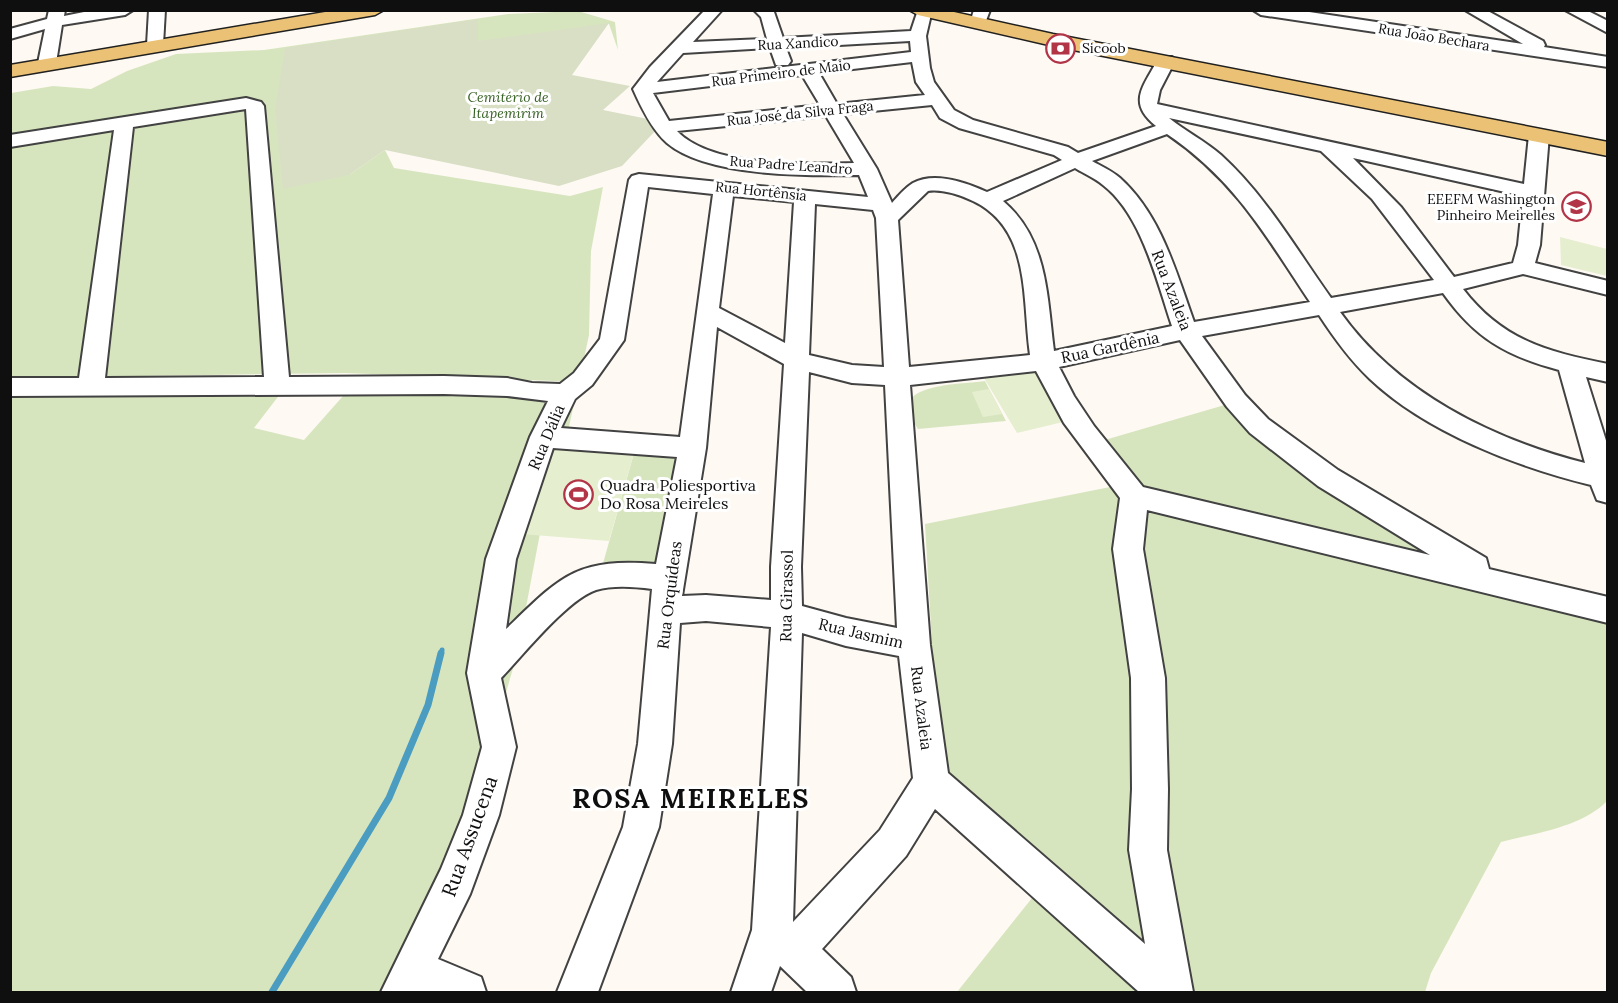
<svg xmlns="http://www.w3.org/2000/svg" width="1618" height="1003" viewBox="0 0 1618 1003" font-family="Lora,serif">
<rect width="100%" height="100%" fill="#fefaf3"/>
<!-- green -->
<g fill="#d7e5bf">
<polygon points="578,11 615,22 618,50 609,24 489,41 349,175 385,150 394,168 570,196 603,187 591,251 589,335 579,382 345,373 11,378 11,93 53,86 91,89 127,71 176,54 264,50 508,14"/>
<path d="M985,381l21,40 -88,8c-4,-6 -10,-15 -10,-22 1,-24 59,-23 77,-26z"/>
<polygon points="351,387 493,392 565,400 574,404 564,449 541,528 517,655 487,757 417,929 382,992 11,992 10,391 284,389 254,428 304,440"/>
<path d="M1228,404l244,164 135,48v185c-25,26 -71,32 -106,41l-70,131 -6,19h-468l75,-94 -75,-86 -17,-28 -15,-260 185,-37 4,-6 -30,-35z"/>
<polygon points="634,453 680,457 661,564 602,567"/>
</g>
<!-- cemetery -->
<polygon fill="#d9dfc5" points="478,19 478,41 609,23 572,75 630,86 603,110 653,120 659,127 622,166 559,186 385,150 349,175 283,189 275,109 285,48"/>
<!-- pitch -->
<g fill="#e6eed0">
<polygon points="1560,237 1607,249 1607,276 1561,265"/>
<polygon points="1034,369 1063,422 1017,433 984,378"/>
<polygon points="989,389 1002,414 983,417 972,392"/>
<polygon points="555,448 634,453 609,541 521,534"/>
</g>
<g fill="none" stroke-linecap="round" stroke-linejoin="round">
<!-- stream-far1 -->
<polyline stroke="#4a9dc0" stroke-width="5" points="441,655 442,650"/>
<!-- stream -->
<polyline stroke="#4a9dc0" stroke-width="7" points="272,992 389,798 428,705 441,653"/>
<defs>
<g id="minor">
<polygon points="49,10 65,10 64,16 94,10 133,10 125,15 62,25 56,63 53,67 41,67 38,63 45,29 10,39 10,29 47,19"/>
<polygon points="149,10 165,10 163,45 155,50 147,45"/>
<path d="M705,10h17l-29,32 74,-3 -6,-22 -7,-7 20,2 9,26 128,-7 7,-21h14l-6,26 4,32 4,14 20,28 19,10 95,27 10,6 78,-27c-29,-23 -13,-39 1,-65l3,-4h12l3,4 -15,29 -3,14 367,80 5,-49 3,-4h14l3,4 -9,110 -5,18 73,18v14l-85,-21 -60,15c39,51 84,63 145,75v18l-22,-5 22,70v56l-11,-3 -6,-15c-74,-18 -165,-53 -221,-106 -20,-19 -36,-41 -51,-64l-117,21 43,59 23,24 70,51 148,88 3,11 119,28v26l-461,-113 -4,39 22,129 3,111 -1,61 26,142h-54l-204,-183 -29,47 -84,93 29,28 5,15h-49l-27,-26 -9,26h-40l21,-62 19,-303 -65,-6 -26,2 -8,121 -13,83 -61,165h-41l66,-165 15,-83 14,-155c-18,-2 -38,-4 -56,1 -28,9 -73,65 -95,88l15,69 -17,68 -29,79 -32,65 43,18 5,15h-105l60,-123 22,-54 19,-68 -15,-74 19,-114 44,-122 18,-36 -41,-5 -63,-2 -434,2v-18h69l35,-248 -104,17v-12l236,-37 15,4 3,4 25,271 155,-1 63,2 25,5 28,1 14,-11 26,-34 29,-159 3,-4 7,-2 229,23 -9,-22c-51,1 -152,2 -192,-32 -15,-13 -26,-36 -34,-54l17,-22zM910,41l1,11 -254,30 26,-29 87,-5 6,17h12l3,-4 -5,-13zM912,62l4,20 9,13 -88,9 -18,-31zM802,75l18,30 -151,16 -16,-28zM932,105l8,13 19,10 95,27 8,5 -75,32c-20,-9 -52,-21 -74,-9 -8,5 -15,13 -21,20l-15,-34 -34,-55zM246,109l18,268 -159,1 28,-251zM826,116l28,47c-47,1 -142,5 -177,-32zM1169,118l152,33 51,48 62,81 -103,18c-35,-49 -65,-102 -110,-143 -16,-14 -36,-24 -52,-37zM1167,134c68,46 99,102 143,168l-116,20c-18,-50 -33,-107 -74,-144 -8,-7 -19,-12 -28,-17zM1353,158l170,38 -5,49 -5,18 -59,14 -53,-70zM1075,168c10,6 20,10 28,17 39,30 54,97 69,141l-118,25c-7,-54 -6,-112 -51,-150zM648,187l65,7 -33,243 -119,-9 14,-29 17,-14 32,-45zM928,191c15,-2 32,4 45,10 59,28 49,99 57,154l-121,12 -11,-147zM733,196l61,6 -9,141 -66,-35zM815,204l58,6 3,8 8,149 -32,-2 -43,-10zM1443,293c32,45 63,63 116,77l26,93c-94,-24 -188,-71 -245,-151zM717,327l67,37 -13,203v33l-65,-5 -24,1 24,-148zM1180,340l47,67 23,26 68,53 112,69 -287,-68 -49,-61 -20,-30 -15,-29zM1036,371l28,52 56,75 -7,51 18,129 1,111 -3,61 16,94 -197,-171 -18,-128 -20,-260zM809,372l43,11 33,2 12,243 -51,-10 -44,-12 -1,-39zM553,448l124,9 -21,107c-80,-7 -96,13 -150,65l10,-70zM802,633l44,13 53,10 14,122 -33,52 -87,92z"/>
<polygon points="974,10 990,10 984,26 972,26 970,23"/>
<polygon points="1253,10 1296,10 1523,44 1465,10 1486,10 1543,41 1545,45 1544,47 1608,57 1608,67 1261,15"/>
<polygon points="1565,10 1586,10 1608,21 1608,33"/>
</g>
<g id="major">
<polygon points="337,10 384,10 375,15 10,77 10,65"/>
<polygon points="909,10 945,10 1053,34 1608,142 1608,156 1053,46 918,15"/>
</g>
</defs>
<!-- minor casing -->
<use href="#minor" stroke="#424242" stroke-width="4"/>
<!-- major casing -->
<use href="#major" stroke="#202020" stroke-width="3"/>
<!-- minor -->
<use href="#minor" fill="#fff" fill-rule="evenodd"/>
<!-- major -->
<use href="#major" fill="#ebc275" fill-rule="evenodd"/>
</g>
<!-- icons -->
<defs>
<symbol id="bank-ring" viewBox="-11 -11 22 22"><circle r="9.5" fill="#fff" stroke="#b23447" stroke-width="1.5"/><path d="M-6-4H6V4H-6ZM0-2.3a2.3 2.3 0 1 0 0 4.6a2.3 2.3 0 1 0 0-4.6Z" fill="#b23447"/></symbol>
<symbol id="school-ring" viewBox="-11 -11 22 22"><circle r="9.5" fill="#fff" stroke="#b23447" stroke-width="1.5"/><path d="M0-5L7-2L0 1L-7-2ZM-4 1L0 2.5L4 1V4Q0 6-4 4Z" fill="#b23447"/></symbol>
<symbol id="stadium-ring" viewBox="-11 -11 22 22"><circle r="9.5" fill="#fff" stroke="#b23447" stroke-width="1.5"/><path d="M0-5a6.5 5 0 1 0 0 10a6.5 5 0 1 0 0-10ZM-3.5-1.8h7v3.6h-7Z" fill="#b23447"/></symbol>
</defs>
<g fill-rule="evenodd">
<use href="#bank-ring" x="1044" y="32" width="33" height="33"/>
<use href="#school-ring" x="1560" y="190" width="33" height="33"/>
<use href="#stadium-ring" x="562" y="478" width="33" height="33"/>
</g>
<g text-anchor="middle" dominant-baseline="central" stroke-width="6" stroke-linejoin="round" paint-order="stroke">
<!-- far-street labels -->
<g font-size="14" fill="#0f0f0f" stroke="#fff">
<text transform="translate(1434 37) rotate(9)">Rua João Bechara</text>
<text transform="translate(798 43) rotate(-3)">Rua Xandico</text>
<text transform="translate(781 73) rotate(-7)">Rua Primeiro de Maio</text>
<text transform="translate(800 113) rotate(-6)">Rua José da Silva Fraga</text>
<text transform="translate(791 165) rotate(4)">Rua Padre Leandro</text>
<text transform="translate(761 191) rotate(6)">Rua Hortênsia</text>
</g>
<!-- far-poi labels -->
<g font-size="14" fill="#0f0f0f" stroke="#fff" text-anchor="start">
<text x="1082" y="48">Sicoob</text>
<text x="1555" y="199" text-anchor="end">EEEFM Washington<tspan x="1555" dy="16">Pinheiro Meirelles</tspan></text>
</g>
<!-- far-park labels -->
<g font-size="14" font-style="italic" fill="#386125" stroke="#fff">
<text x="508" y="97">Cemitério de<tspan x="508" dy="16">Itapemirim</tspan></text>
</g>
<!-- street labels -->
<g font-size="16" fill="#0f0f0f" stroke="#fff">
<text transform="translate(1172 290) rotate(69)">Rua Azaleia</text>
<text transform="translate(1110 347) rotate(-12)">Rua Gardênia</text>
<text transform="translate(546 437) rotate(-67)">Rua Dália</text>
<text transform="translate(669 595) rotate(-83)">Rua Orquídeas</text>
<text transform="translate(786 596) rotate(-89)">Rua Girassol</text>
<text transform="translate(861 633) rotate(13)">Rua Jasmim</text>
<text transform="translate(922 708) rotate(83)">Rua Azaleia</text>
</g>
<!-- poi labels -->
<g font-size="16" fill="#0f0f0f" stroke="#fff" text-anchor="start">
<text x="600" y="485">Quadra Poliesportiva<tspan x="600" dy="18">Do Rosa Meireles</tspan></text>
</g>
<!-- near-street labels -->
<g font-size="20" fill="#0f0f0f" stroke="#fff">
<text transform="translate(469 836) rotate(-70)">Rua Assucena</text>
</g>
<!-- near-district labels -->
<g font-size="27" font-weight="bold" letter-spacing="1.5" fill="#0f0f0f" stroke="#fff">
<text x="691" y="798">ROSA MEIRELES</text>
</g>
</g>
<!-- border -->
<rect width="1618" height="1003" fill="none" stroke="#0f0f0f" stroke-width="24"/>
</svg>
